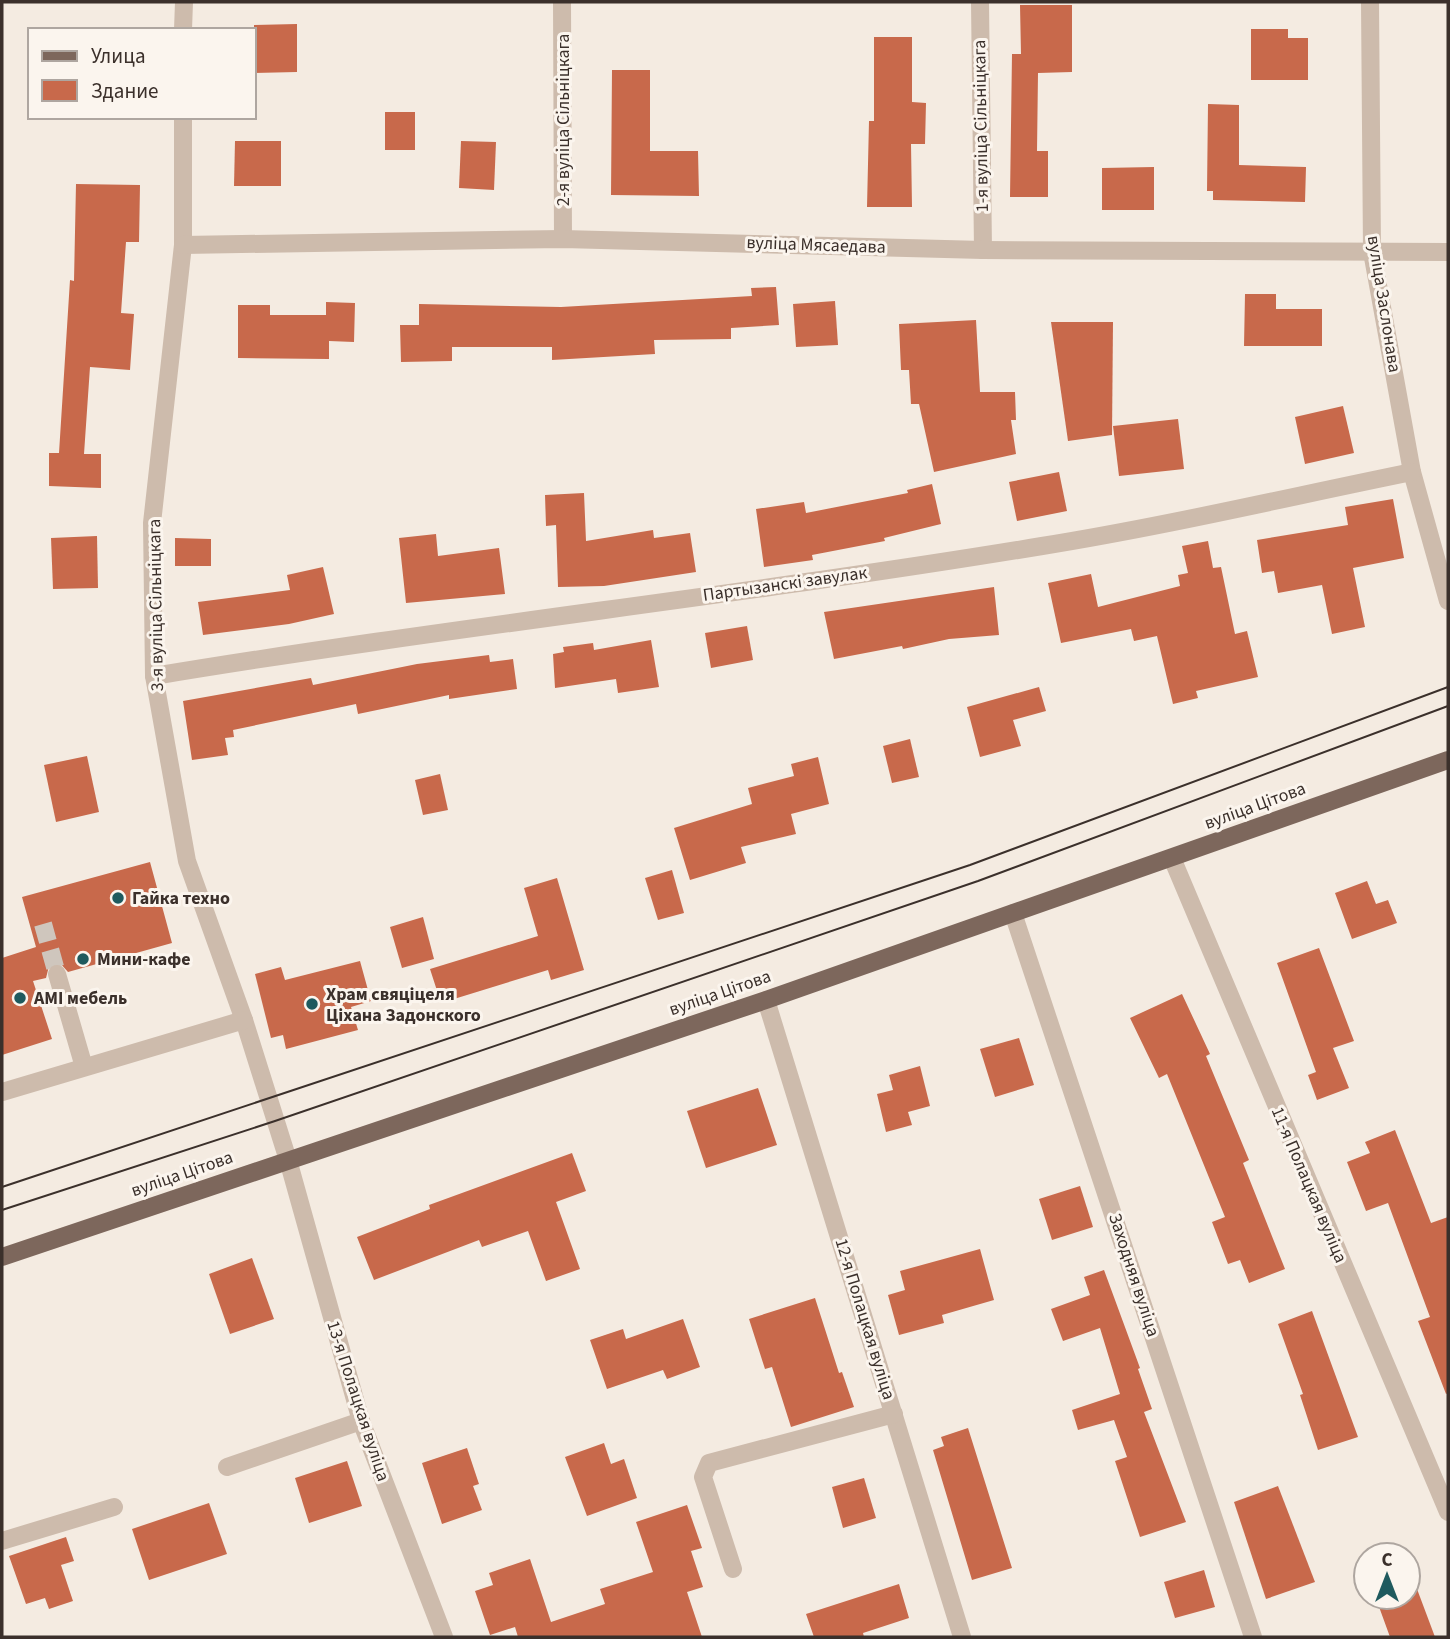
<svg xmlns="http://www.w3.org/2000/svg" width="1450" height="1639" viewBox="0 0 1450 1639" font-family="'Source Sans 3',sans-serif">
<rect width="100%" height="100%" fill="#f4ebe1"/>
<!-- building -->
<g fill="#c8694b">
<polygon points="1020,5 1072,5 1072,72 1038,73 1037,151 1048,151 1048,197 1010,197 1012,54 1021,54"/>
<polygon points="297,24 297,72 254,73 254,25"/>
<polygon points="1251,29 1288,29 1288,38 1308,38 1308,80 1251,80"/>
<polygon points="874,37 912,37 912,102 926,103 925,144 911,144 912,207 867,207 869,121 874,121"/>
<polygon points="612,70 650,70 650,151 698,151 699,196 611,195"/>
<polygon points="1208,104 1239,105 1239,165 1306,167 1305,202 1213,200 1213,191 1207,191"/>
<rect x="385" y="112" width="30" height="38"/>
<polygon points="235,141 281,141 281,186 234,186"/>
<polygon points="461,141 496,142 494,190 459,188"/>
<polygon points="1154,167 1154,210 1102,210 1102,168"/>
<polygon points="76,184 140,185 139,242 126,242 121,313 134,314 130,370 90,367 84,454 101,454 101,488 49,486 49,453 59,453 70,280 74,281"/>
<polygon points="776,287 779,325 731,328 731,339 654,340 655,354 552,360 552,347 452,347 452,361 401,362 400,325 419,325 419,304 561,307 752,296 751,288"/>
<polygon points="1245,294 1276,294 1276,309 1322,309 1322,346 1244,346"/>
<polygon points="835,301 838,345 796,347 793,304"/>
<polygon points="326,302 355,303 354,342 329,341 329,359 238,358 238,305 270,305 270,315 326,315"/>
<polygon points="976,320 980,392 1015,392 1016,420 1011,420 1016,454 934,472 919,404 911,404 909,370 901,370 899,324"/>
<polygon points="1051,322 1113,322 1112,435 1068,441"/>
<polygon points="1343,406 1354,453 1305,464 1295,417"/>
<polygon points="1178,419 1184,469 1119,476 1113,426"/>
<polygon points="1059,472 1067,511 1017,521 1009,482"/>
<polygon points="932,484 941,524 884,538 885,541 812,555 813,560 764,567 756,509 804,502 806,513 908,493 907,490"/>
<polygon points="584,493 586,541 653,530 654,538 690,533 696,572 604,586 558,587 556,525 546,526 545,495"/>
<polygon points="1393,499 1404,558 1353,568 1365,627 1332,634 1322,585 1278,593 1274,571 1262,573 1257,540 1348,525 1345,507"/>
<polygon points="436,534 438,556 499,548 505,594 406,603 399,538"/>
<polygon points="97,536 98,588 53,589 51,538"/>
<polygon points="175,538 211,539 211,566 175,566"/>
<polygon points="1208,541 1213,568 1221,567 1235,634 1247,631 1258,677 1196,691 1198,698 1173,704 1157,636 1134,641 1131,629 1061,643 1048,583 1091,574 1098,607 1180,586 1178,575 1188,573 1182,546"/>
<polygon points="323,567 334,614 289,624 203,635 198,602 290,590 287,575"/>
<polygon points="994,587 999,635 949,639 903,649 902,646 834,659 824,612"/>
<polygon points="747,626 753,660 711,668 705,633"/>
<polygon points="651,640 659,687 618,693 616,679 555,688 553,654 564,652 563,647 593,643 594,650"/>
<polygon points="489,655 490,662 513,659 517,689 449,699 449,695 358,714 356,704 233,730 234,737 225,738 228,755 192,760 183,701 311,678 313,685 417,664"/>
<polygon points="1039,687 1046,711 1013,720 1021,746 980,757 967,707"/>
<polygon points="910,739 919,777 892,783 883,746"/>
<polygon points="87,756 99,812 56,822 44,765"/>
<polygon points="818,757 829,804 791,814 796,834 741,847 746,863 690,880 674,828 752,804 748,788 794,776 791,764"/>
<polygon points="440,774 448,810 423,815 415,780"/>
<polygon points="150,862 172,943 68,972 60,963 49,966 46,978 33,981 52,1039 2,1055 2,958 36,947 22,897"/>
<polygon points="672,870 684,913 658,920 645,878"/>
<polygon points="557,878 584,970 551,980 548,970 441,1003 430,969 538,936 524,888"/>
<polygon points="1367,881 1376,904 1388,900 1397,923 1352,939 1335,893"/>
<polygon points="423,917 434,959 402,968 390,927"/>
<polygon points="1319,948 1354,1041 1333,1048 1349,1088 1317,1100 1308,1075 1316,1072 1277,963"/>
<polygon points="360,961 371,1001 351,1007 358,1030 286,1049 283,1035 271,1038 255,974 281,967 285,980"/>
<polygon points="1182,994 1210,1054 1206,1056 1249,1160 1243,1163 1285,1269 1249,1283 1240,1260 1228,1264 1212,1222 1225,1217 1167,1074 1159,1078 1130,1018"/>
<polygon points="1019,1038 1034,1085 995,1097 980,1049"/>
<polygon points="920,1066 930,1106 908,1112 912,1125 886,1132 877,1094 893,1090 889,1075"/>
<polygon points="758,1088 777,1145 706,1168 687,1111"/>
<polygon points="1395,1130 1431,1223 1448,1217 1448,1393 1446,1394 1418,1321 1430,1317 1388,1203 1366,1211 1347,1162 1370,1153 1365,1142"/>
<polygon points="572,1153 586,1191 556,1202 580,1269 546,1281 528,1231 482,1247 479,1240 374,1280 357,1237 430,1209 429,1205"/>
<polygon points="1080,1186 1093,1227 1052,1240 1039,1199"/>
<polygon points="980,1249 994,1300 942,1315 944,1323 899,1335 888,1295 905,1290 900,1271"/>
<polygon points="252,1258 274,1319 230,1334 209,1274"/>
<polygon points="1104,1270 1140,1368 1138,1369 1152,1409 1144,1412 1186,1522 1140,1537 1115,1461 1127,1457 1114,1420 1078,1430 1072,1410 1120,1394 1100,1328 1063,1341 1051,1309 1090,1295 1084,1277"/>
<polygon points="815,1298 839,1373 842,1372 854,1407 791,1427 772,1367 765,1369 749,1319"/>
<polygon points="1312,1311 1358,1437 1318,1450 1300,1395 1303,1394 1278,1324"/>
<polygon points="683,1319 700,1367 667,1379 663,1370 607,1389 590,1340 623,1329 626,1339"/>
<polygon points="968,1428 1012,1568 972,1580 933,1450 944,1446 941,1437"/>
<polygon points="604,1443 611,1464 624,1459 637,1498 587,1516 565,1457"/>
<polygon points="467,1448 479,1484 473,1486 482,1510 442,1524 422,1463"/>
<polygon points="347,1461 362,1506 309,1523 295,1478"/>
<polygon points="864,1478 876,1518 843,1528 832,1487"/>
<polygon points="1278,1486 1315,1582 1266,1599 1234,1502"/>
<polygon points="209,1503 227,1554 149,1580 132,1529"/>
<polygon points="687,1505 702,1548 691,1551 703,1587 687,1592 702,1637 518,1637 515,1627 490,1635 475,1591 493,1585 489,1573 530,1559 551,1622 605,1604 600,1589 653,1572 636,1522"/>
<polygon points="66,1537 74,1561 61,1565 73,1601 49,1609 45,1598 26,1604 9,1556"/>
<polygon points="1204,1570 1215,1607 1175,1618 1164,1582"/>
<polygon points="899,1584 909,1618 863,1633 864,1637 814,1637 806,1614"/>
<polygon points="1417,1589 1435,1637 1390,1637 1378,1604 1397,1597 1408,1597 1408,1593"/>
</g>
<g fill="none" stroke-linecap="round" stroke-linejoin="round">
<!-- minor-tunnel -->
<polyline stroke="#cfc6bd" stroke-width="18" stroke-dasharray="18 9" stroke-linecap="butt" points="43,924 57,974"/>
<!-- minor -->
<g stroke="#cdbbac" stroke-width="18">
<polyline points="562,2 563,239"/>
<polyline points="980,2 983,250"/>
<polyline points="1370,2 1372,252 1412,472 1448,601"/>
<polyline points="183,30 184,2"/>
<polyline points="183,117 183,245 152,523 154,676 187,861 244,1020 288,1160 361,1421 444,1637"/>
<polyline points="183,245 563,239 983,250 1448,252"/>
<path d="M154,676c295,-49 592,-81 888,-130 124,-20 247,-49 370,-74"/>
<polyline points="1172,858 1448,1512"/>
<polyline points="1013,913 1253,1637"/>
<polyline points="57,974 84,1067"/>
<polyline points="766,1000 962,1637"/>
<polyline points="2,1092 244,1020"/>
<polyline points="227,1467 361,1421"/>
<polyline points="2,1541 114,1507"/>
<polyline points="733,1569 703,1477 709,1463 894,1414"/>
</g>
<!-- major -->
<polyline stroke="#7d675c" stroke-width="18" points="2,1257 766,1000 1448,760"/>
<!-- tram -->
<g stroke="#3b302b" stroke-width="2">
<polyline points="2,1187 970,865 1448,687"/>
<polyline points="2,1210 275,1121 978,881 1448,706"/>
</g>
</g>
<!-- markers -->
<g fill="#1f5a5e" stroke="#fbf5ee" stroke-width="2.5">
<circle cx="118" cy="898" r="7"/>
<circle cx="83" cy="959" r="7"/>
<circle cx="20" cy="998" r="7"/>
<circle cx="312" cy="1004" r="7"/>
</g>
<g text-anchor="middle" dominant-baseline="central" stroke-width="6" stroke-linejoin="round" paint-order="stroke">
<!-- street labels -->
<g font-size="18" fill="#3b302b" stroke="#fbf5ee">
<text transform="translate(563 120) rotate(-90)">2-я вуліца Сільніцкага</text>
<text transform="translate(981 126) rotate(-91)">1-я вуліца Сільніцкага</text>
<text transform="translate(816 245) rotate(2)">вуліца Мясаедава</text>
<text transform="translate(1384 304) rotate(81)">вуліца Заслонава</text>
<text transform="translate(785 584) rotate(-8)">Партызанскі завулак</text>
<text transform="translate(156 605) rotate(-91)">3-я вуліца Сільніцкага</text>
<text transform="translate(1255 806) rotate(-20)">вуліца Цітова</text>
<text transform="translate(720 993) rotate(-19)">вуліца Цітова</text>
<text transform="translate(182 1174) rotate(-19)">вуліца Цітова</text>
<text transform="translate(1309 1185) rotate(67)">11-я Полацкая вуліца</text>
<text transform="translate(1134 1275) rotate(72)">Заходняя вуліца</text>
<text transform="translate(865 1319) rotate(73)">12-я Полацкая вуліца</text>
<text transform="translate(358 1401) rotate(72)">13-я Полацкая вуліца</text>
</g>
<!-- poi labels -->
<g font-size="18" font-weight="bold" fill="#3b302b" stroke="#fbf5ee" text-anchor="start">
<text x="132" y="898">Гайка техно</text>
<text x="97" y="959">Мини-кафе</text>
<text x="326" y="994">Храм свяціцеля<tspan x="326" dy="21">Ціхана Задонского</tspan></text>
<text x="34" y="998">AMI мебель</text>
</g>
</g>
<!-- border -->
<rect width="1450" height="1639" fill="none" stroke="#3b302b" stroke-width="7"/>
<!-- legend -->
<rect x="28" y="28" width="228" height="91" fill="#fbf5ee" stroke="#aea6a0" stroke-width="2"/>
<rect x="42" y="51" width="35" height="10" fill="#7d675c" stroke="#aea6a0" stroke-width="2"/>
<text x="91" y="63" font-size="21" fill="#3b302b">Улица</text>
<rect x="42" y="80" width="35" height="21" fill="#c8694b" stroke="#aea6a0" stroke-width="2"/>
<text x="91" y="98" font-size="21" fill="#3b302b">Здание</text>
<!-- north arrow -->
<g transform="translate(1387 1576)"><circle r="33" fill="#fbf5ee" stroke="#aea6a0" stroke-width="2"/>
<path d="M0-5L12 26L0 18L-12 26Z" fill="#1f5a5e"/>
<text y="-10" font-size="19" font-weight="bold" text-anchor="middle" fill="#3b302b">С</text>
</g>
</svg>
